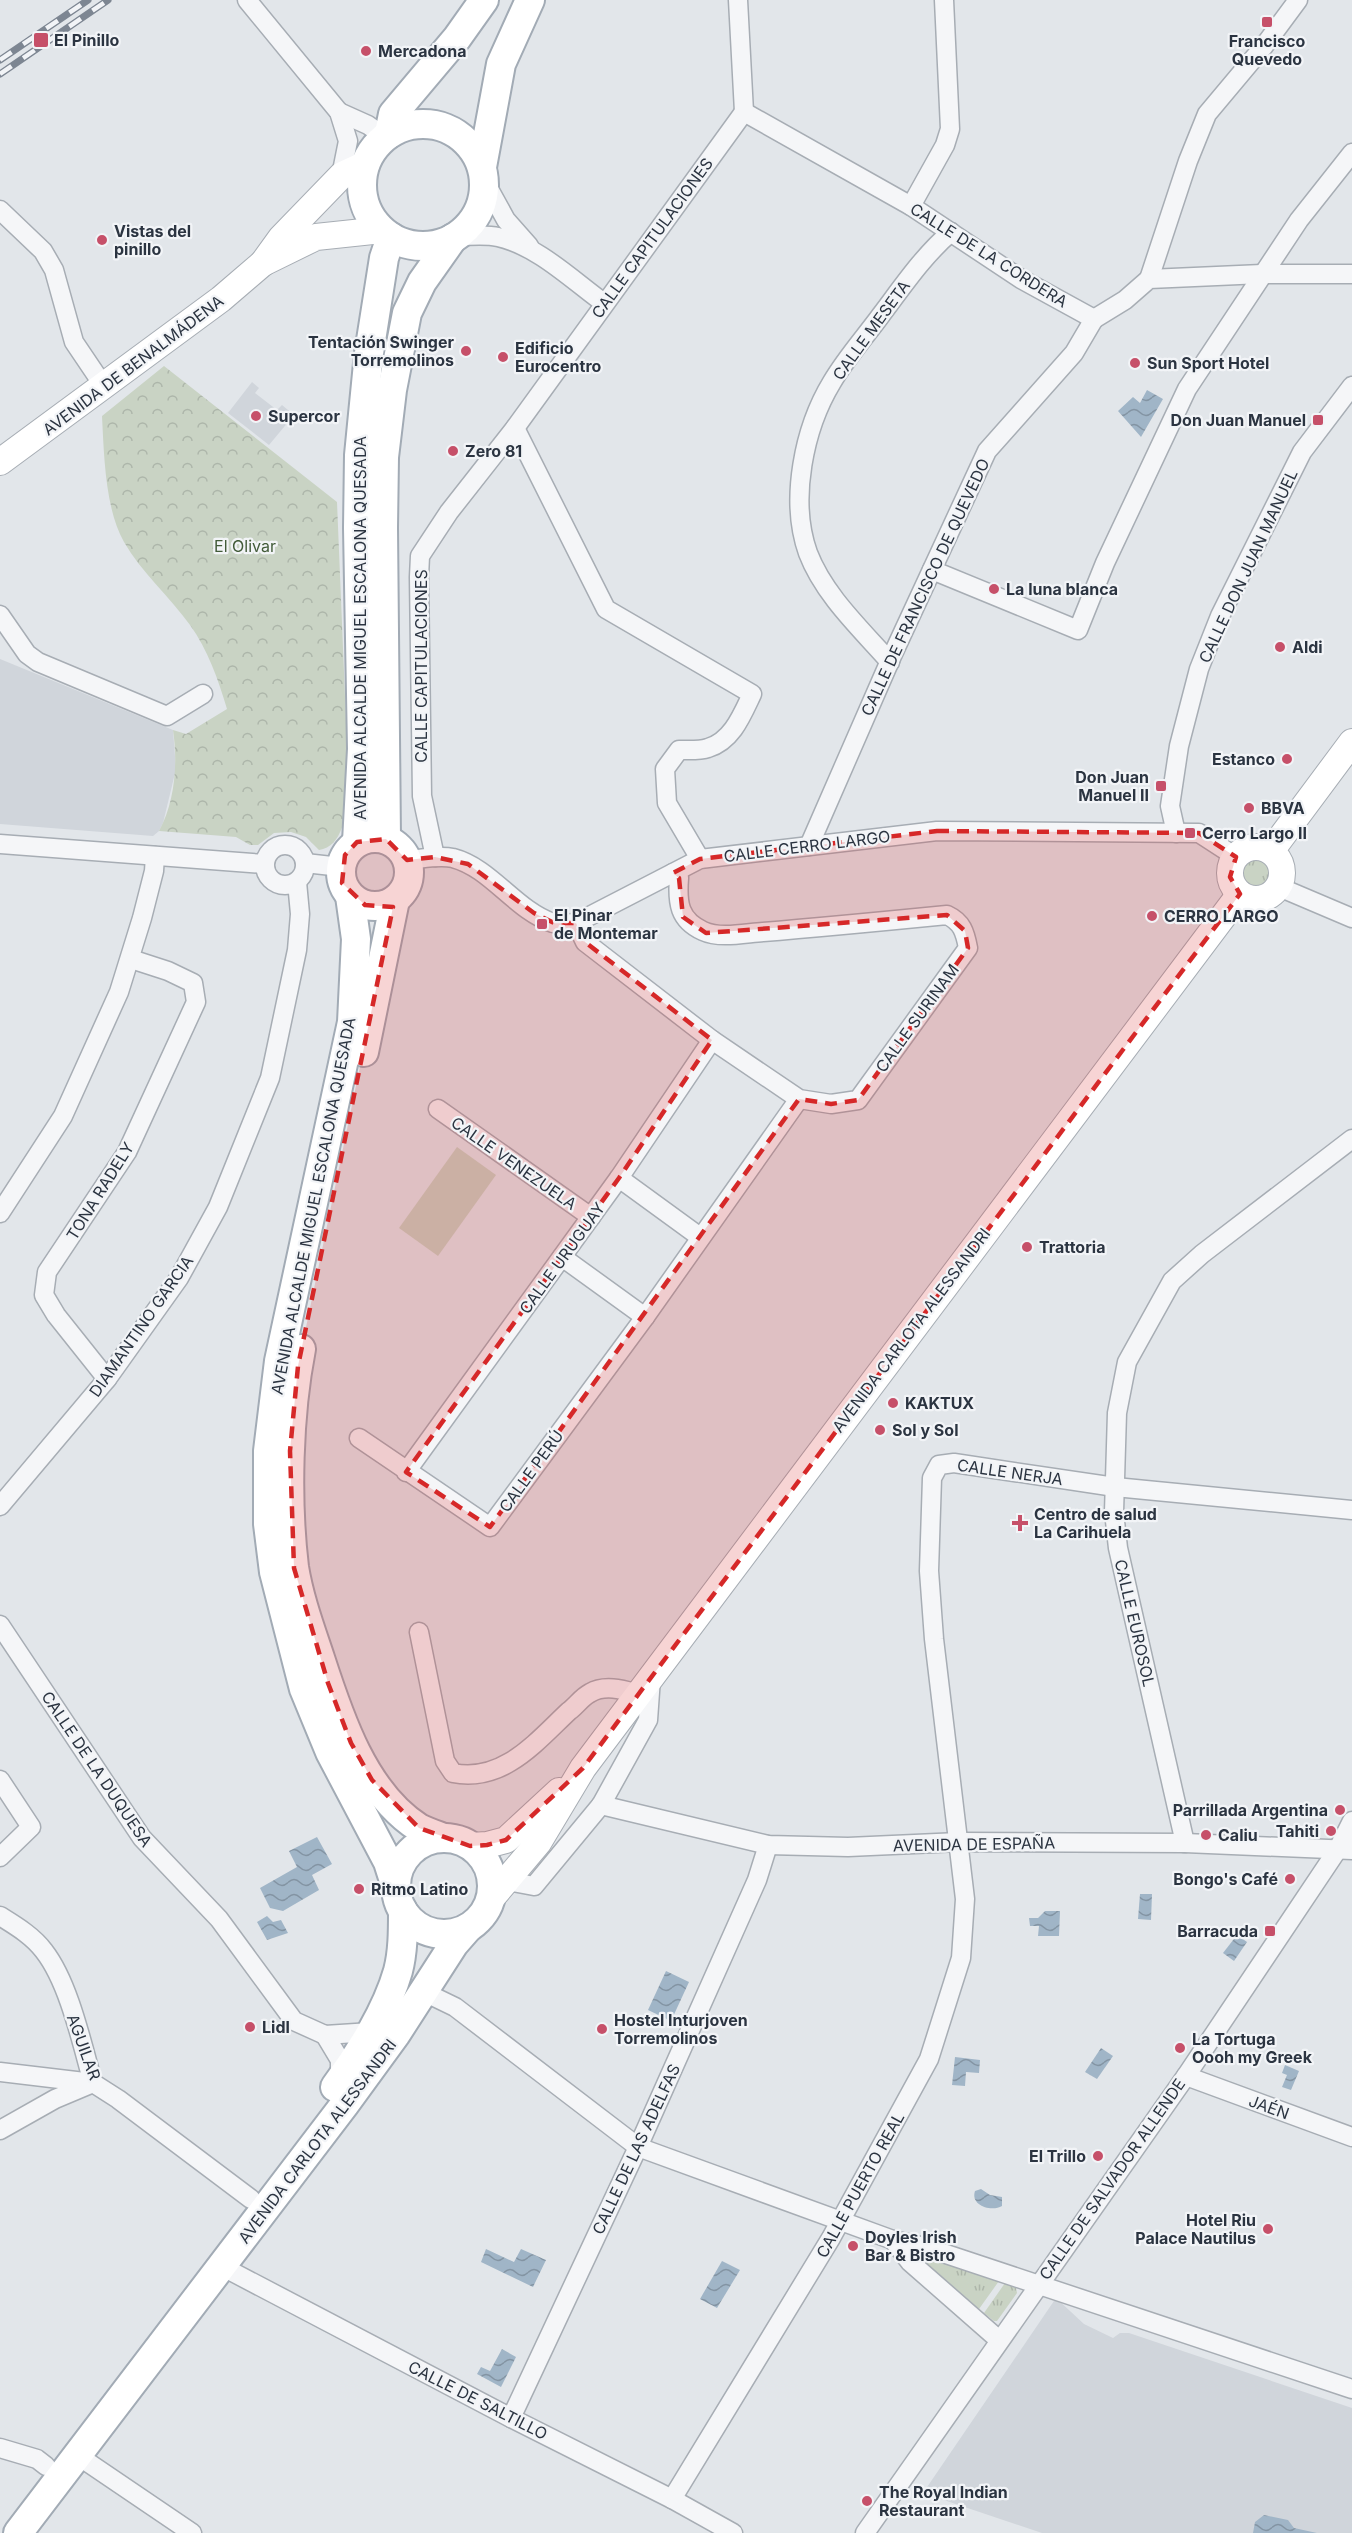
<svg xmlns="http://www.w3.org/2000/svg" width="1352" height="2533" viewBox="0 0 1352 2533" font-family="Inter,sans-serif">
<defs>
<pattern id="grass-tufts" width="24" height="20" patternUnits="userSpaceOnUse" patternTransform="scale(1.5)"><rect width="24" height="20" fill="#c9d3c4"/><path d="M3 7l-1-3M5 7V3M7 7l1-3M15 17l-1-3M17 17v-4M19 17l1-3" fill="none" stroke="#adb6aa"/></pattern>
<pattern id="forest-crowns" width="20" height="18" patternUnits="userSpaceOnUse" patternTransform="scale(1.5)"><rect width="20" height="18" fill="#c9d3c4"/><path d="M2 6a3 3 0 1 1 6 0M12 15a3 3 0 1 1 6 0" fill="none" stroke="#adb6aa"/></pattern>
<pattern id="water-waves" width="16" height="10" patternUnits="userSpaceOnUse" patternTransform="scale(1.5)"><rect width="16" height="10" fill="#a0b5c7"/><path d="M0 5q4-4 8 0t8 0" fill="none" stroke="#8394a3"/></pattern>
</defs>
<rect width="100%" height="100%" fill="#e2e6ea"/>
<!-- built -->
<g fill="#d0d5db">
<polygon points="252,382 259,388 255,393 277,410 282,405 294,415 269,445 228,413"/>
<polygon points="0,659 173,730 176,769 163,823 159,831 153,836 0,824"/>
<polygon points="1056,2298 1084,2324 1113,2338 1120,2333 1129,2333 1352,2408 1352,2533 1042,2533 923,2493"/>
</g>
<!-- grass -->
<g fill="url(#grass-tufts)">
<circle cx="1257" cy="874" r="14"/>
<polygon points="928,2256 999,2281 979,2309 925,2262 924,2259"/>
<polygon points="1005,2283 1016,2288 1017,2293 997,2321 994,2321 984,2313"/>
</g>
<!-- forest -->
<path fill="url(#forest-crowns)" d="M164,366l173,136 12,292c-3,19 -6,53 -30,56l-13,-13 -15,-5 -17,1 -16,12h-8l-14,-8 -77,-6c16,-29 19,-68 14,-101l13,4 41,-25c-9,-30 -19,-59 -37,-84 -20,-28 -49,-53 -66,-83 -19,-33 -20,-88 -22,-126z"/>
<!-- garden -->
<polygon fill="#c9d3c4" points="457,1147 496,1175 438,1256 399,1228"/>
<!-- water -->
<g fill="url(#water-waves)">
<polygon points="1147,390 1163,399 1141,437 1118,411 1133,397 1140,403"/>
<polygon points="317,1837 332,1864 312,1875 319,1890 283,1911 270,1908 260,1888 297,1867 289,1851"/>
<polygon points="1140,1894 1152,1894 1151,1920 1138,1919"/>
<polygon points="1045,1911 1060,1911 1059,1936 1038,1936 1039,1926 1030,1926 1029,1918 1038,1918"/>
<polygon points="267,1916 273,1922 281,1920 288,1933 267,1940 257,1922"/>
<polygon points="1237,1935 1247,1942 1234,1961 1223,1953"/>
<polygon points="666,1971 689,1982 671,2021 648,2010"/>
<polygon points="1101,2048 1113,2056 1097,2079 1085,2072"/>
<polygon points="955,2057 980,2060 979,2073 966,2072 965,2086 952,2085"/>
<polygon points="1285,2065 1299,2071 1291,2090 1282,2087 1287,2075 1282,2073"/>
<path d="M981,2189l9,6 12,2v9c-10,6 -32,0 -27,-15z"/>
<polygon points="486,2249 514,2262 521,2249 546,2260 533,2287 481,2262"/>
<polygon points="722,2261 740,2270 717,2308 700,2299"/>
<polygon points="502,2349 516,2357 501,2387 477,2374 481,2367 490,2371"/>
<polygon points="1264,2515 1288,2520 1294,2528 1317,2533 1253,2533 1255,2522"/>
</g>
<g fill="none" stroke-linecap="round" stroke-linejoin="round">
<defs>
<g id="street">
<polyline points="247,0 339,112 348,141 341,176"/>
<polyline points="738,0 744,112"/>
<polyline points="339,112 368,125 385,137"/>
<polyline points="744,112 911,206 1021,279 1094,319 1125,300 1149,279 1262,274 1352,274"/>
<polyline points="484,180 506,220 529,246"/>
<polyline points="911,206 945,145 950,129 944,0"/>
<polyline points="0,210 43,251 54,270 74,342 103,385"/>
<path d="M457,236c13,0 29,-2 41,1 40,9 74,43 106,66"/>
<polyline points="1149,279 1188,161 1207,114 1264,46 1298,0"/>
<path d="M515,428l91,181 146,85c-10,21 -20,47 -44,54 -9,3 -20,2 -29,2l-14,19 2,34 33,56"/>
<polyline points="932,570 1078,630 1105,563 1187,389 1299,220 1352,153"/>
<polyline points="0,615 27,654 38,662 167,716 203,694"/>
<path d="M890,662c-29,-33 -66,-67 -82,-109 -19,-53 -4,-125 24,-171 14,-24 33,-45 49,-67 22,-29 42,-59 70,-83"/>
<polyline points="1176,833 1170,806 1179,746 1199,669 1220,616 1302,452 1352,386"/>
<polyline points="0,844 264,864"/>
<circle cx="285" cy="865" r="20"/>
<polyline points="809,846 892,656 987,451 1074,353 1094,319"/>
<polyline points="435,857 422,796 419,577 420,556 449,512 515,428 744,112"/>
<path d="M407,860c15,-1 31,-5 46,-2 38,10 62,52 100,65 7,2 16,0 23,0l124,-64 237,-28 262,2 37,24"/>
<polyline points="305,863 341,867"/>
<polyline points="1279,887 1352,918"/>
<path d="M576,923l9,19 127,98 87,59 32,5 27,-4 110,-152c-3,-16 -6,-26 -21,-33 -61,6 -122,12 -184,17 -17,1 -43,7 -60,-1 -24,-11 -26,-28 -24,-53l-6,-5"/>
<polyline points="438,1109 591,1217"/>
<polyline points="619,1178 700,1237"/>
<polyline points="0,1213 63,1116 119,992 142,918 154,871 155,856"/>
<polyline points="562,1257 645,1317"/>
<polyline points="107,1379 56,1315 44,1295 47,1272 127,1152 196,1002 193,983 168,971 131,959"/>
<polyline points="359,1438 490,1527 645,1317 799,1099"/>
<polyline points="406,1472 619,1178 712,1040"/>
<polyline points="0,1506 107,1379 179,1278 218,1207 270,1078 297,950 300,914 297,882"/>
<polyline points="0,1625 142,1838 219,1919 294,2021 325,2035 371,2032"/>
<path d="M419,1632l26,129 8,12c50,10 83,-31 116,-62 7,-5 13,-14 21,-18 15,-9 34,-3 49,1"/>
<polyline points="0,1780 31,1827 0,1857"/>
<polyline points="601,1805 768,1845 848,1847 959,1842 1185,1843 1352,1850"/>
<polyline points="1185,1843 1118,1548 1114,1512 1117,1413 1127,1362 1172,1281 1202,1254 1352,1139"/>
<polyline points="508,1881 534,1886 601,1805 648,1720 651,1678"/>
<path d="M0,1916c16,10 33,20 44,35 25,32 38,93 49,132l25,16 133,100"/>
<polyline points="424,1992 455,2007 638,2147 893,2240 925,2247 1352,2389"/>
<polyline points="325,2035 340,2060 340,2080"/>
<polyline points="0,2072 93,2083"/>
<polyline points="1186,2076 1352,2137"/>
<polyline points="0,2130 55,2099 93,2083"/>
<polyline points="893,2240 910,2262 999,2340"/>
<polyline points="223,2267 511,2418 672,2499 733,2533"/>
<polyline points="511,2418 638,2147 757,1880 768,1845"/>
<polyline points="0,2448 37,2459 46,2466"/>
<polyline points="77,2455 192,2533"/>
<polyline points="672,2499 831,2238 929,2059 961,1958 965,1899 934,1639 929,1571 932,1478 939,1465 954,1463 1115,1487 1352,1510"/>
<polyline points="865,2533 1186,2076 1338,1849 1352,1821"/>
</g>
<g id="secondary">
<polyline points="263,263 316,237 382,230"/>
<polyline points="0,462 221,299 263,263 281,238 342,175 366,164"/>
<circle cx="1256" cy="873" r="26"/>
<polyline points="1271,851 1352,742"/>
<polyline points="470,1846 487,1845 506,1840 559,1791"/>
<polyline points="490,1900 538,1843 583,1768 1240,894"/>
</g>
<g id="primary">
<circle cx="423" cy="185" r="61"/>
<polyline points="389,134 393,114 457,38 484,0"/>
<polyline points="482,167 501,64 530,0"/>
<circle cx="375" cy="872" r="34"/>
<polyline points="386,839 383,528 384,457 392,390 407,313 422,282 453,238"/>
<polyline points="357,842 362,749 358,528 359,455 369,353 384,258 391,237"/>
<polyline points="350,896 356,939 352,1022 279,1361 268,1451 268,1524 274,1572 304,1689 330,1752 388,1862 396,1887"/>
<polyline points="364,1052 395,900"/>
<path d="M301,1349c-13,66 -15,151 -7,218 5,31 16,61 26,91 19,59 44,135 99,170 8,4 17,7 25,10"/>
<circle cx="444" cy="1886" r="48"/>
<path d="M335,2087c24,-32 52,-77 63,-116 5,-19 5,-40 5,-60"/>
<polyline points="18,2533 345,2104 396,2034 454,1944 468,1928"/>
</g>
</defs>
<!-- street casing -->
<use href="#street" stroke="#a7adb4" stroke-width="21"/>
<!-- secondary casing -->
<use href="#secondary" stroke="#a7adb4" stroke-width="28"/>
<!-- primary casing -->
<use href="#primary" stroke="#a2abb5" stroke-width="32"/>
<!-- street -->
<use href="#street" stroke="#f5f6f8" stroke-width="18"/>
<!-- secondary -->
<use href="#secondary" stroke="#fff" stroke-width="26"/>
<!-- primary -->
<use href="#primary" stroke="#fff" stroke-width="28"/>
<defs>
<g id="rail">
<polyline points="0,60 88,0"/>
<polyline points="0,74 108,0"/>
</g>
</defs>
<!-- rail casing -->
<use href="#rail" stroke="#7d8692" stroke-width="7"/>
<!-- rail -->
<use href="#rail" stroke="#f2f4f7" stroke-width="4.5" stroke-dasharray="14" stroke-linecap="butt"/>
</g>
<!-- marked area -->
<path fill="#d62828" fill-opacity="0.2" stroke="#d62828" stroke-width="4.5" stroke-dasharray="12 8" stroke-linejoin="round" d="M937,831l262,2 37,24 -6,20 10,17 -657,874 -77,72 -19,5 -17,1 -51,-18 -47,-48 -21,-37 -23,-60 -34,-115 -4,-117 8,-85 95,-459 -28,-2 -23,-22 3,-28 12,-13 29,-3 21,21 28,-3 33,7 66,49 20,10h22l9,19 127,98 -93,138 -213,294 84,55 309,-428 32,5 27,-4 110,-152 -3,-17 -18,-16 -241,18 -23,-16 -4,-39 -6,-5 27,-14z"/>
<!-- markers -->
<g fill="#c65069" stroke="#f2f4f7" stroke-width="2">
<rect x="1261" y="16" width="12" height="12" rx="3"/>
<rect x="33" y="32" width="16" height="16" rx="3"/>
<circle cx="366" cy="51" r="6"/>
<circle cx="102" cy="240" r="6"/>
<circle cx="466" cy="351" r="6"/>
<circle cx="503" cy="357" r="6"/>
<circle cx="1135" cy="363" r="6"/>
<circle cx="256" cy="416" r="6"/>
<rect x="1312" y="414" width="12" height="12" rx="3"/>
<circle cx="453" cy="451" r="6"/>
<circle cx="994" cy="589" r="6"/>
<circle cx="1280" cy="647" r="6"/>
<circle cx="1287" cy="759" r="6"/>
<rect x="1155" y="780" width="12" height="12" rx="3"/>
<circle cx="1249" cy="808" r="6"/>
<rect x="1184" y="827" width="12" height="12" rx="3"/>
<circle cx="1152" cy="916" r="6"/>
<rect x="536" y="918" width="12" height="12" rx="3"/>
<circle cx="1027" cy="1247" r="6"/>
<circle cx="893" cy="1403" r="6"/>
<circle cx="880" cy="1430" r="6"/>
<path d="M1017 1514h6v6h6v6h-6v6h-6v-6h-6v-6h6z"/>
<circle cx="1340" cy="1810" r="6"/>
<circle cx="1331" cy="1831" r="6"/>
<circle cx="1206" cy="1835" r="6"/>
<circle cx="1290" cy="1879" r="6"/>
<circle cx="359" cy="1889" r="6"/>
<rect x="1264" y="1925" width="12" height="12" rx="3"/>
<circle cx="250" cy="2027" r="6"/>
<circle cx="602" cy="2029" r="6"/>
<circle cx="1180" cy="2048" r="6"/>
<circle cx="1098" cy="2156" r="6"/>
<circle cx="1268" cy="2229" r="6"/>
<circle cx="853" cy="2246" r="6"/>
<circle cx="867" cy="2501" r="6"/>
</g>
<g text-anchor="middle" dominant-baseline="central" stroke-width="4.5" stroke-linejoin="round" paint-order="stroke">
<!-- poi labels -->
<g font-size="16" font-weight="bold" fill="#2b3441" stroke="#f2f4f7" text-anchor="start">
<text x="54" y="40">El Pinillo</text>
<text x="1267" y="41" text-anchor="middle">Francisco<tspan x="1267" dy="18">Quevedo</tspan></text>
<text x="378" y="51">Mercadona</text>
<text x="114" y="231">Vistas del<tspan x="114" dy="18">pinillo</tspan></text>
<text x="454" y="342" text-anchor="end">Tentación Swinger<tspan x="454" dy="18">Torremolinos</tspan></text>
<text x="515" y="348">Edificio<tspan x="515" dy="18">Eurocentro</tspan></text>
<text x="1147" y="363">Sun Sport Hotel</text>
<text x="268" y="416">Supercor</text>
<text x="1306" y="420" text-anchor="end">Don Juan Manuel</text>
<text x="465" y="451">Zero 81</text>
<text x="1006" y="589">La luna blanca</text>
<text x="1292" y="647">Aldi</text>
<text x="1275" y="759" text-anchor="end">Estanco</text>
<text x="1149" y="777" text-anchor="end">Don Juan<tspan x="1149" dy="18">Manuel II</tspan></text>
<text x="1261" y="808">BBVA</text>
<text x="1202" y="833">Cerro Largo II</text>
<text x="554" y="915">El Pinar<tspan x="554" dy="18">de Montemar</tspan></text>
<text x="1164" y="916">CERRO LARGO</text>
<text x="1039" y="1247">Trattoria</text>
<text x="905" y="1403">KAKTUX</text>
<text x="892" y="1430">Sol y Sol</text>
<text x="1034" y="1514">Centro de salud<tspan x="1034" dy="18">La Carihuela</tspan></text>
<text x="1328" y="1810" text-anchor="end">Parrillada Argentina</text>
<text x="1319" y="1831" text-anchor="end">Tahiti</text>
<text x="1218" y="1835">Caliu</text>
<text x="1278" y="1879" text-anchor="end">Bongo's Café</text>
<text x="371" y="1889">Ritmo Latino</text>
<text x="1258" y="1931" text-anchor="end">Barracuda</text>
<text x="614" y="2020">Hostel Inturjoven<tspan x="614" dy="18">Torremolinos</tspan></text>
<text x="262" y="2027">Lidl</text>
<text x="1192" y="2039">La Tortuga<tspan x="1192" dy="18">Oooh my Greek</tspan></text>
<text x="1086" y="2156" text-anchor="end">El Trillo</text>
<text x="1256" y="2220" text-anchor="end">Hotel Riu<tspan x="1256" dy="18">Palace Nautilus</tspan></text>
<text x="865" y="2237">Doyles Irish<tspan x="865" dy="18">Bar &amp; Bistro</tspan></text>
<text x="879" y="2492">The Royal Indian<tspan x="879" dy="18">Restaurant</tspan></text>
</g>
<!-- street labels -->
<g font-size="16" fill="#2b3441" stroke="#f2f4f7">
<text transform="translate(652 238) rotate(-54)">CALLE CAPITULACIONES</text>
<text transform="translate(989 255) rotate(32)">CALLE DE LA CORDERA</text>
<text transform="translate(871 330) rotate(-54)">CALLE MESETA</text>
<text transform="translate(133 365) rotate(-37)">AVENIDA DE BENALMÁDENA</text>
<text transform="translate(1248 566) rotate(-65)">CALLE DON JUAN MANUEL</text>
<text transform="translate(925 587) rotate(-65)">CALLE DE FRANCISCO DE QUEVEDO</text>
<text transform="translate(360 628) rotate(-90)">AVENIDA ALCALDE MIGUEL ESCALONA QUESADA</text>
<text transform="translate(421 666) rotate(-90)">CALLE CAPITULACIONES</text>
<text transform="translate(807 846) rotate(-7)">CALLE CERRO LARGO</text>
<text transform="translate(917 1018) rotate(-54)">CALLE SURINAM</text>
<text transform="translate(514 1163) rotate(35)">CALLE VENEZUELA</text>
<text transform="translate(100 1191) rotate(-58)">TONA RADELY</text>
<text transform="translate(313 1206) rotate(-79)">AVENIDA ALCALDE MIGUEL ESCALONA QUESADA</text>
<text transform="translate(562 1258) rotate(-54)">CALLE URUGUAY</text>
<text transform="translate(141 1326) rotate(-55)">DIAMANTINO GARCIA</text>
<text transform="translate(911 1330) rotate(-53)">AVENIDA CARLOTA ALESSANDRI</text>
<text transform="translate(531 1471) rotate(-54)">CALLE PERÚ</text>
<text transform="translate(1010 1472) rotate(8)">CALLE NERJA</text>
<text transform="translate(1135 1623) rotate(77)">CALLE EUROSOL</text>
<text transform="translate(97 1769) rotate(56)">CALLE DE LA DUQUESA</text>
<text transform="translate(974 1844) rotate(-1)">AVENIDA DE ESPAÑA</text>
<text transform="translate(84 2047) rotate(70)">AGUILAR</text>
<text transform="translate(1269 2107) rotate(20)">JAÉN</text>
<text transform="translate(317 2141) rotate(-53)">AVENIDA CARLOTA ALESSANDRI</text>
<text transform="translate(636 2149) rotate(-65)">CALLE DE LAS ADELFAS</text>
<text transform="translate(1112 2179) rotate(-55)">CALLE DE SALVADOR ALLENDE</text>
<text transform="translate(860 2185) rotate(-61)">CALLE PUERTO REAL</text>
<text transform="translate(478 2400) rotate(27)">CALLE DE SALTILLO</text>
</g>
<!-- park labels -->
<g font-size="16" fill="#425b39" stroke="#f2f4f7">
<text x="245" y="546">El Olivar</text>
</g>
</g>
</svg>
